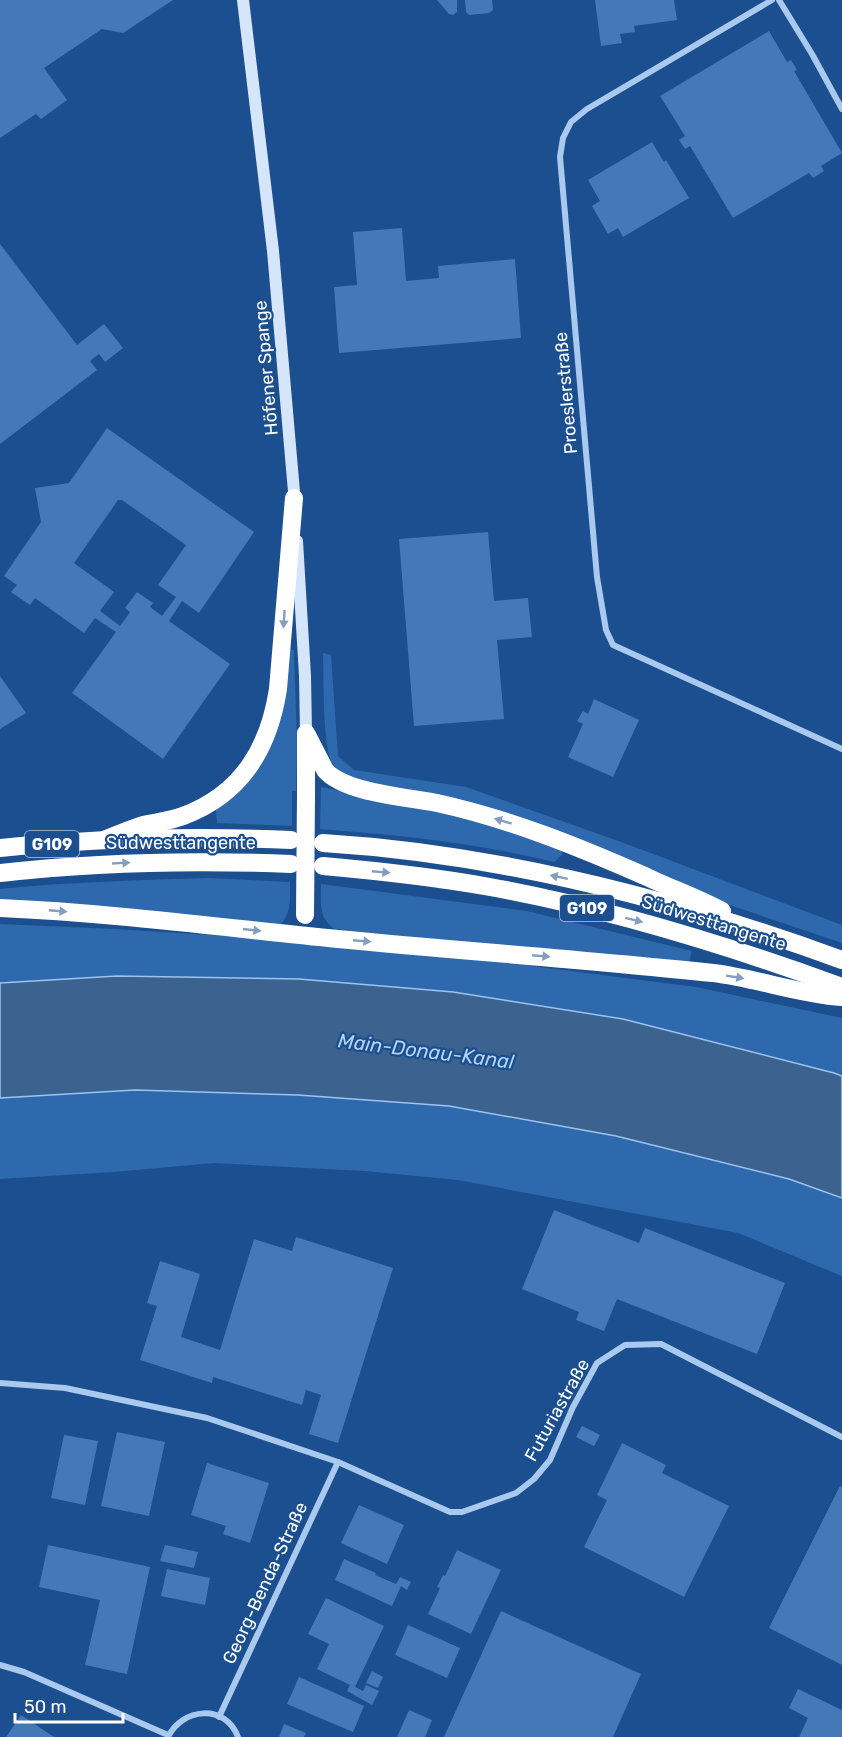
<svg xmlns="http://www.w3.org/2000/svg" width="842" height="1737" viewBox="0 0 842 1737" font-family="Rubik,sans-serif">
<rect width="100%" height="100%" fill="#1b4f8f"/>
<!-- green -->
<g fill="#2e69ad">
<polygon points="287,650 294,650 297,743 296,791 292,791 292,826 217,823 216,810 237,791"/>
<path d="M323,653l8,2 7,101 16,14 112,17 158,56 218,82v18l-130,-44 -361,-120c-6,-4 -14,-9 -18,-15 -11,-16 -9,-89 -10,-111z"/>
<path d="M321,787l150,30 91,34v4l-8,7c-77,-19 -156,-27 -234,-33z"/>
<path d="M209,878l81,4c0,16 2,30 -10,43l-280,-21v-15c70,-7 139,-9 209,-11z"/>
<path d="M321,884l206,27 165,40 -3,11 -174,-14 -181,-19c-16,-12 -13,-27 -13,-45z"/>
<polygon points="0,924 114,929 276,939 524,965 696,987 842,1018 842,1076 623,1019 453,992 299,979 117,976 0,983"/>
<polygon points="135,1090 298,1095 449,1106 616,1136 789,1179 842,1198 842,1276 738,1233 458,1180 364,1171 214,1163 114,1172 0,1179 0,1098"/>
</g>
<!-- water -->
<polygon fill="#3c6290" stroke="#9cc4f0" stroke-width="1.5" points="117,976 299,979 453,992 623,1019 834,1073 842,1076 842,1198 789,1179 616,1136 449,1106 298,1095 135,1090 0,1098 0,983"/>
<!-- building -->
<g fill="#4478b7" fill-rule="evenodd">
<polygon points="0,0 173,0 123,33 102,29 44,68 67,100 41,119 36,114 0,138"/>
<polygon points="437,0 457,0 457,12 453,15 449,14"/>
<polygon points="465,0 492,0 493,10 489,13 469,15 466,12"/>
<polygon points="595,0 674,0 677,20 634,26 635,32 620,34 622,43 601,46"/>
<polygon points="769,31 787,62 791,60 797,70 794,71 842,153 821,166 824,171 813,178 809,173 733,218 690,146 685,149 679,140 685,136 660,96"/>
<polygon points="652,142 664,162 666,160 689,198 623,237 618,228 608,234 592,206 600,201 588,180"/>
<polygon points="402,228 406,281 439,278 438,266 515,259 521,338 339,353 334,287 357,285 353,232"/>
<polygon points="0,244 77,345 104,324 123,348 105,362 99,354 90,361 97,370 0,444"/>
<path d="M107,428l147,104 -55,81 -17,-12 -13,20 61,43 -67,95 -91,-66 44,-61 -21,-14 -11,15 -49,-35 -5,7 -19,-13 6,-7 -13,-9 37,-54 -6,-34 34,-5zM118,500h4l64,45 -28,40 18,12 -14,19 -12,-9 3,-4 -16,-11 -12,16 5,4 -10,14 -20,-15 14,-19 -40,-29z"/>
<polygon points="488,532 494,601 528,598 530,618 532,637 497,640 504,719 414,726 399,539"/>
<polygon points="0,676 26,713 0,729"/>
<polygon points="594,699 639,720 613,777 568,757 583,724 577,721 583,711 588,714"/>
<polygon points="554,1210 639,1243 645,1228 785,1283 757,1354 617,1299 604,1331 576,1320 579,1312 522,1289"/>
<polygon points="296,1237 393,1268 338,1443 309,1434 321,1395 306,1390 302,1405 213,1377 212,1383 140,1360 157,1306 147,1303 160,1261 200,1274 181,1337 220,1350 254,1239 292,1251"/>
<polygon points="582,1426 600,1435 594,1446 576,1437"/>
<polygon points="117,1432 165,1442 149,1516 101,1506"/>
<polygon points="64,1435 98,1441 85,1505 51,1498"/>
<polygon points="622,1443 666,1465 662,1473 729,1506 684,1597 584,1547 607,1500 597,1495"/>
<polygon points="207,1463 269,1483 250,1543 223,1534 226,1526 191,1515"/>
<polygon points="840,1486 842,1487 842,1665 769,1628"/>
<polygon points="359,1505 404,1525 387,1564 341,1543"/>
<polygon points="48,1545 150,1567 127,1674 85,1665 100,1600 39,1587"/>
<polygon points="165,1545 198,1552 194,1568 160,1561"/>
<polygon points="457,1550 501,1570 471,1634 428,1614 440,1588 437,1587 443,1575 445,1576"/>
<polygon points="344,1559 376,1573 375,1575 396,1584 400,1577 411,1582 407,1590 401,1586 392,1606 335,1580"/>
<polygon points="167,1569 210,1578 205,1605 161,1596"/>
<polygon points="326,1598 384,1626 355,1687 363,1691 366,1685 379,1691 372,1705 347,1691 350,1685 317,1669 329,1644 308,1634"/>
<polygon points="501,1611 641,1674 613,1737 444,1737"/>
<polygon points="408,1625 460,1648 447,1678 395,1655"/>
<polygon points="372,1671 383,1677 378,1688 366,1683"/>
<polygon points="299,1677 364,1706 353,1732 287,1704"/>
<polygon points="798,1689 842,1710 842,1737 799,1737 808,1718 789,1708"/>
<polygon points="409,1710 432,1720 425,1737 397,1737"/>
<polygon points="21,1715 54,1737 6,1737"/>
<polygon points="284,1724 306,1733 304,1737 279,1737"/>
</g>
<g fill="none" stroke-linecap="round" stroke-linejoin="round">
<!-- street -->
<g stroke="#a9c9ee" stroke-width="6">
<polyline points="772,0 587,109 571,122 563,138 560,157 597,577 606,630 613,645 842,749"/>
<polyline points="779,0 812,54 842,109"/>
<polyline points="0,1383 65,1388 207,1418 338,1462 450,1512 462,1512 516,1493 534,1479 550,1460 573,1407 597,1363 625,1345 661,1344 842,1437"/>
<polyline points="0,1665 24,1672 168,1735"/>
<polyline points="219,1717 338,1462"/>
<path d="M168,1737c14,-29 57,-34 70,0"/>
</g>
<!-- secondary -->
<g stroke="#d6e6fa" stroke-width="12">
<polyline points="243,0 273,251 295,503"/>
<polyline points="297,541 305,676 306,733"/>
</g>
<!-- highway -->
<g stroke="#fff" stroke-width="18">
<path d="M306,733l19,37c19,23 83,27 112,33 73,16 142,44 210,74 25,12 51,21 75,34"/>
<polyline points="306,737 306,795"/>
<path d="M104,840c12,-5 26,-11 39,-15 14,-3 27,-4 40,-9 59,-22 86,-68 95,-127l16,-191"/>
<path d="M323,843c178,11 352,56 519,117"/>
<path d="M0,848c97,-10 193,-12 291,-8"/>
<path d="M323,866c56,5 112,11 167,21 121,22 237,58 352,100"/>
<path d="M0,873c97,-11 193,-13 291,-9"/>
<path d="M0,908c113,5 226,20 338,31 125,12 250,21 375,34 43,5 85,21 129,24"/>
</g>
<!-- highway-bridge -->
<polyline stroke="#fff" stroke-width="18" points="305,915 306,795"/>
</g>
<!-- one-way arrows -->
<defs><path id="oneway-solid" d="M-6-.8H1V-3.2L6.5 0L1 3.2V.8H-6Z" transform="scale(1.5)"/></defs>
<g fill="#829ec1">
<use href="#oneway-solid" transform="translate(284 619) rotate(94)"/>
<use href="#oneway-solid" transform="translate(503 821) rotate(-163)"/>
<use href="#oneway-solid" transform="translate(121 863) rotate(-3)"/>
<use href="#oneway-solid" transform="translate(381 872) rotate(5)"/>
<use href="#oneway-solid" transform="translate(559 877) rotate(-168)"/>
<use href="#oneway-solid" transform="translate(58 911) rotate(5)"/>
<use href="#oneway-solid" transform="translate(634 920) rotate(14)"/>
<use href="#oneway-solid" transform="translate(252 930) rotate(6)"/>
<use href="#oneway-solid" transform="translate(362 941) rotate(5)"/>
<use href="#oneway-solid" transform="translate(541 956) rotate(5)"/>
<use href="#oneway-solid" transform="translate(735 977) rotate(9)"/>
</g>
<g text-anchor="middle" dominant-baseline="central" stroke-width="4.5" stroke-linejoin="round" paint-order="stroke">
<!-- shield labels -->
<g fill="#1b4f8f" stroke="#bbcadd" stroke-width="1.5">
<rect x="25" y="831" width="54" height="26" rx="4.5"/>
<rect x="560" y="895" width="54" height="26" rx="4.5"/>
</g>
<g font-size="16" font-weight="bold" fill="#fff">
<text x="52" y="844">G109</text>
<text x="587" y="908">G109</text>
</g>
<!-- street labels -->
<g font-size="18" fill="#fff" stroke="#1b4f8f">
<text transform="translate(266 368) rotate(-95)">Höfener Spange</text>
<text transform="translate(566 393) rotate(-95)">Proeslerstraße</text>
<text x="181" y="843">Südwesttangente</text>
<text transform="translate(714 923) rotate(17)">Südwesttangente</text>
<text transform="translate(557 1410) rotate(-61)">Futuriastraße</text>
<text transform="translate(265 1583) rotate(-65)">Georg-Benda-Straße</text>
</g>
<!-- water labels -->
<g font-size="20" font-style="italic" fill="#b5d3f5" stroke="#1b4f8f">
<text transform="translate(426 1051) rotate(7)">Main-Donau-Kanal</text>
</g>
</g>
<!-- scale -->
<path d="M15 1713v9h108v-9" fill="none" stroke="#ffffff" stroke-width="3"/>
<text x="24" y="1713" font-size="18" fill="#ffffff" stroke="#1b4f8f" stroke-width="4.5" paint-order="stroke">50 m</text>
</svg>
